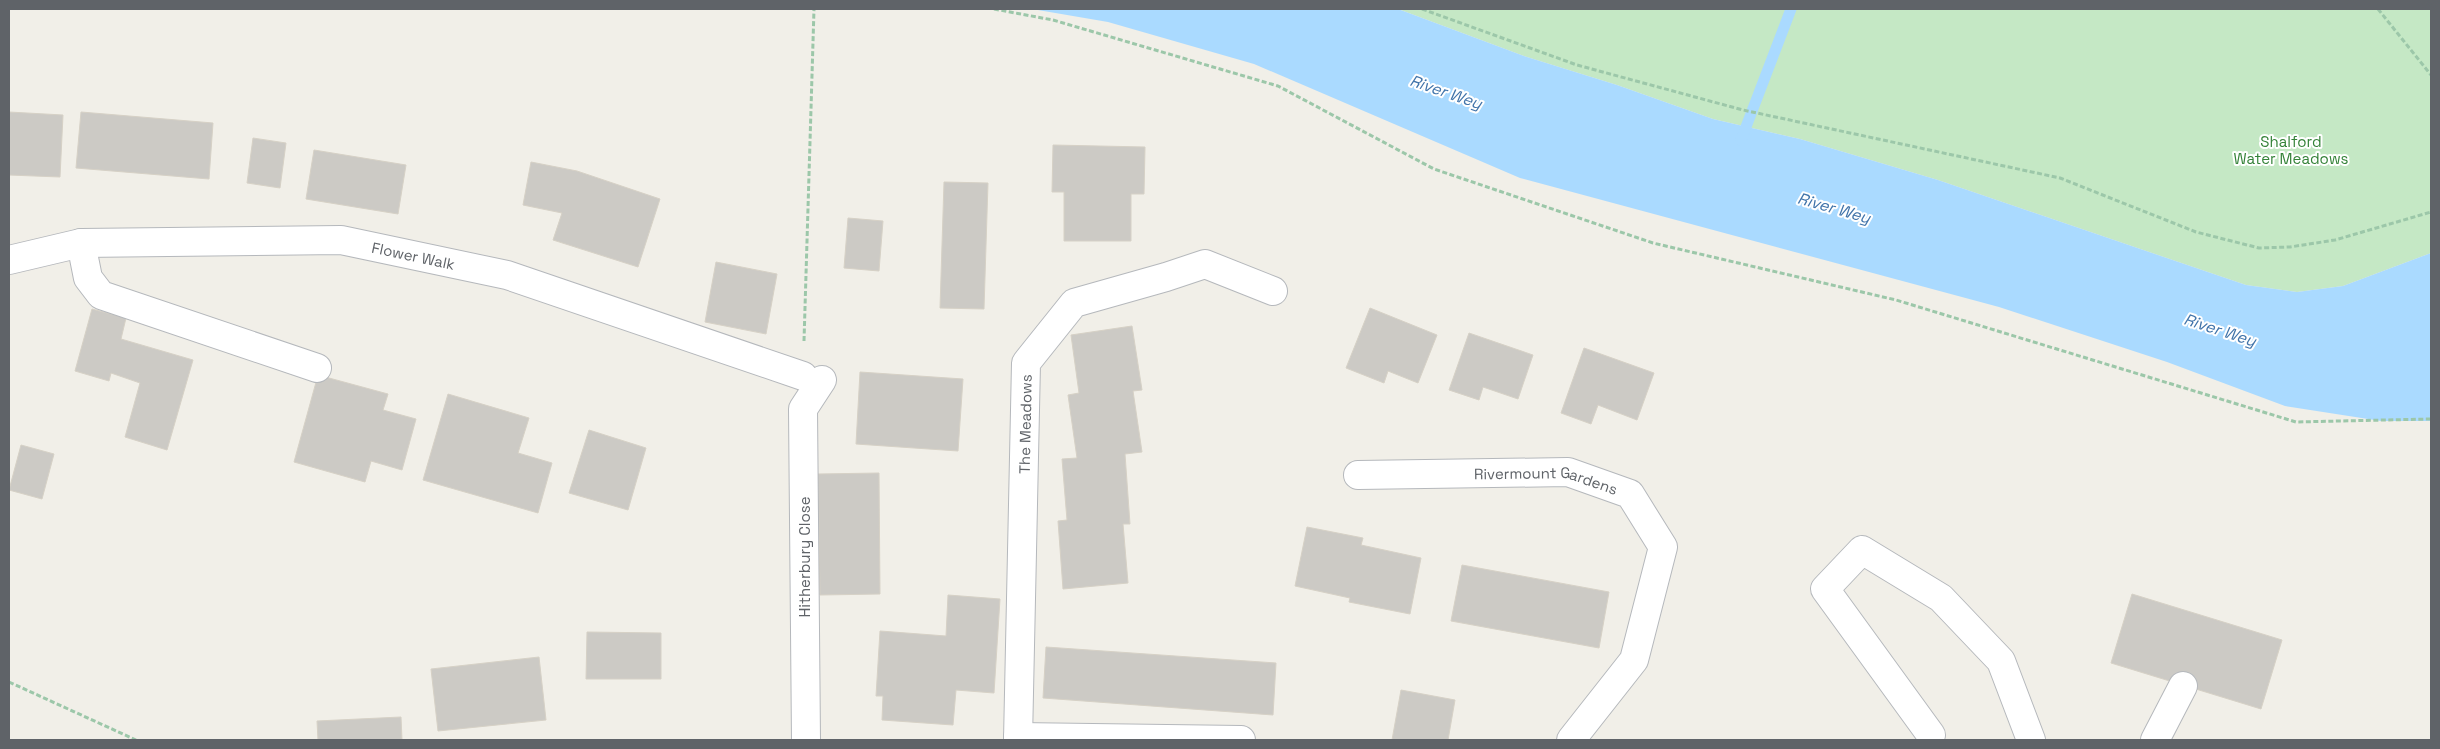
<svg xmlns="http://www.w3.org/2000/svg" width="2440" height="749" viewBox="0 0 2440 749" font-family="'Space Grotesk',sans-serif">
<rect width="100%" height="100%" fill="#f1efe8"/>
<!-- green -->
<polygon fill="#c5e8c5" points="1398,9 2431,9 2431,253 2343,286 2297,292 2246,285 1938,180 1800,139 1713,119 1617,85 1527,57"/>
<!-- water -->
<polygon fill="#aadaff" points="1032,9 1398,9 1527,57 1617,85 1713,119 1800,139 1938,180 2246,285 2297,292 2343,286 2431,253 2431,421 2381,421 2285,406 2167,362 1999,307 1520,178 1254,64 1108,22"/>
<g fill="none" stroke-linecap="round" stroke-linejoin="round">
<!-- stream -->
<polyline stroke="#aadaff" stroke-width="11" points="1741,140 1791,9"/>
</g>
<!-- building -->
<g fill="#cccac5" stroke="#d6d1c6">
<polygon points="9,112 63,115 60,177 9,175"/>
<polygon points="81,112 213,123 209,179 76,168"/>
<polygon points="253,138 286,143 280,188 247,183"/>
<polygon points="1053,145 1145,147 1144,194 1131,194 1131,241 1064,241 1064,192 1052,192"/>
<polygon points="314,150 406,165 398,214 306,199"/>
<polygon points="531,162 577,171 660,199 638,267 553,240 562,213 523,205"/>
<polygon points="944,182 988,183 984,309 940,308"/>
<polygon points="848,218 883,221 879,271 844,268"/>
<polygon points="716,262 777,274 766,334 705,322"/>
<polygon points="1370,308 1437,335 1418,383 1388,371 1384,383 1346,368"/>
<polygon points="92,309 126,318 121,339 193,360 167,450 125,437 140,383 111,373 109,381 75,371"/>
<polygon points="1132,326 1142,390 1133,391 1142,452 1125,454 1130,524 1123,524 1128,583 1063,589 1058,521 1067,520 1062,459 1077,458 1068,395 1079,393 1071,335"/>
<polygon points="1469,333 1533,355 1518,399 1483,387 1479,400 1449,390"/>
<polygon points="1584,348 1654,373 1637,420 1598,405 1591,424 1561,413"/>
<polygon points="860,372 963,379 958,451 856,444"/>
<polygon points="318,375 388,394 383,410 416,419 402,470 371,461 365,482 294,462"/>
<polygon points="448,394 529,418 518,453 552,463 538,513 423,480"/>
<polygon points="589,430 646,448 628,510 569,493"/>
<polygon points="21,445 54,454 42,499 9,490"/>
<polygon points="879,473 880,594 820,595 818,474"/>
<polygon points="1307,527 1363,538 1361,545 1421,558 1410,614 1349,602 1350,598 1295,586"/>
<polygon points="1462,565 1609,592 1599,648 1451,621"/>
<polygon points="2132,594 2282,640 2261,709 2111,663"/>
<polygon points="948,595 1000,599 994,693 956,690 953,725 882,720 883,696 876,696 880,631 946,636"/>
<polygon points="587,632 661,633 661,679 586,679"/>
<polygon points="1046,647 1276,663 1273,715 1043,698"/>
<polygon points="539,657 546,720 438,731 431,669"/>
<polygon points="1401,690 1455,700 1448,740 1392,740"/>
<polygon points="401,717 402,740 318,740 317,721"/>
</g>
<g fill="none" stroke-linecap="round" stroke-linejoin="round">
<defs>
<g id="minor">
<polyline points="81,243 88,278 101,295 317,368"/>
<path id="s1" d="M9,260l72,-17 260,-3 166,35 296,101"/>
<path id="s2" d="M1358,475l210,-3 62,22 33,53 -29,113 -63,80"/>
<polyline points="1931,735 1825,589 1862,550 1941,598 2001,661 2031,740"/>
<polyline points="1018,737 1241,740"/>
<polyline points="806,740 803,409 822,380"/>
<path id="s3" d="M1018,740l8,-377 48,-60 92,-26 39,-13 68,27"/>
<polyline points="2155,740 2183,686"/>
</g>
</defs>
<!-- minor casing -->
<use href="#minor" stroke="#b5b8bc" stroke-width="30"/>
<!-- path -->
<g stroke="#9cc7a9" stroke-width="3" stroke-dasharray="5 2.5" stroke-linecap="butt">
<polyline points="994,9 1053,20 1278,86 1434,169 1653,243 1896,300 2296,422 2431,419"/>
<polyline points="1422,9 1577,65 1743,110 2060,178 2196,232 2259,248 2290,247 2335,240 2431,212"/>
<polyline points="2378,9 2431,75"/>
<polyline points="804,341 814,9"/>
<polyline points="9,682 136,740"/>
</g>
<!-- minor -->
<use href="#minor" stroke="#fff" stroke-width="28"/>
</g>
<g text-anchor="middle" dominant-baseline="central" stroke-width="4" stroke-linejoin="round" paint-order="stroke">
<!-- park labels -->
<g font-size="15" fill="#348238" stroke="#fff">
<text x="2291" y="141">Shalford<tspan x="2291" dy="17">Water Meadows</tspan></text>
</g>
<!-- street labels -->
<g font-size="15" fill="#5f6368" stroke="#fff">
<text stroke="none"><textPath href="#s1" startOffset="408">Flower Walk</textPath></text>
<text stroke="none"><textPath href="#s3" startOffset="316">The Meadows</textPath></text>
<text stroke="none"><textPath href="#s2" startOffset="189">Rivermount Gardens</textPath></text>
<text transform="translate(804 557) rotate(-90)">Hitherbury Close</text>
</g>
<!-- water labels -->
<g font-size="16" font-style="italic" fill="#4174aa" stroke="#fff">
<text transform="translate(1446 92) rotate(19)">River Wey</text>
<text transform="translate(1834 208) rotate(16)">River Wey</text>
<text transform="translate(2220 330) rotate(18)">River Wey</text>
</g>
</g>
<!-- border -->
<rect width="2440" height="749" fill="none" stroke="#5f6368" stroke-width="20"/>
</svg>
